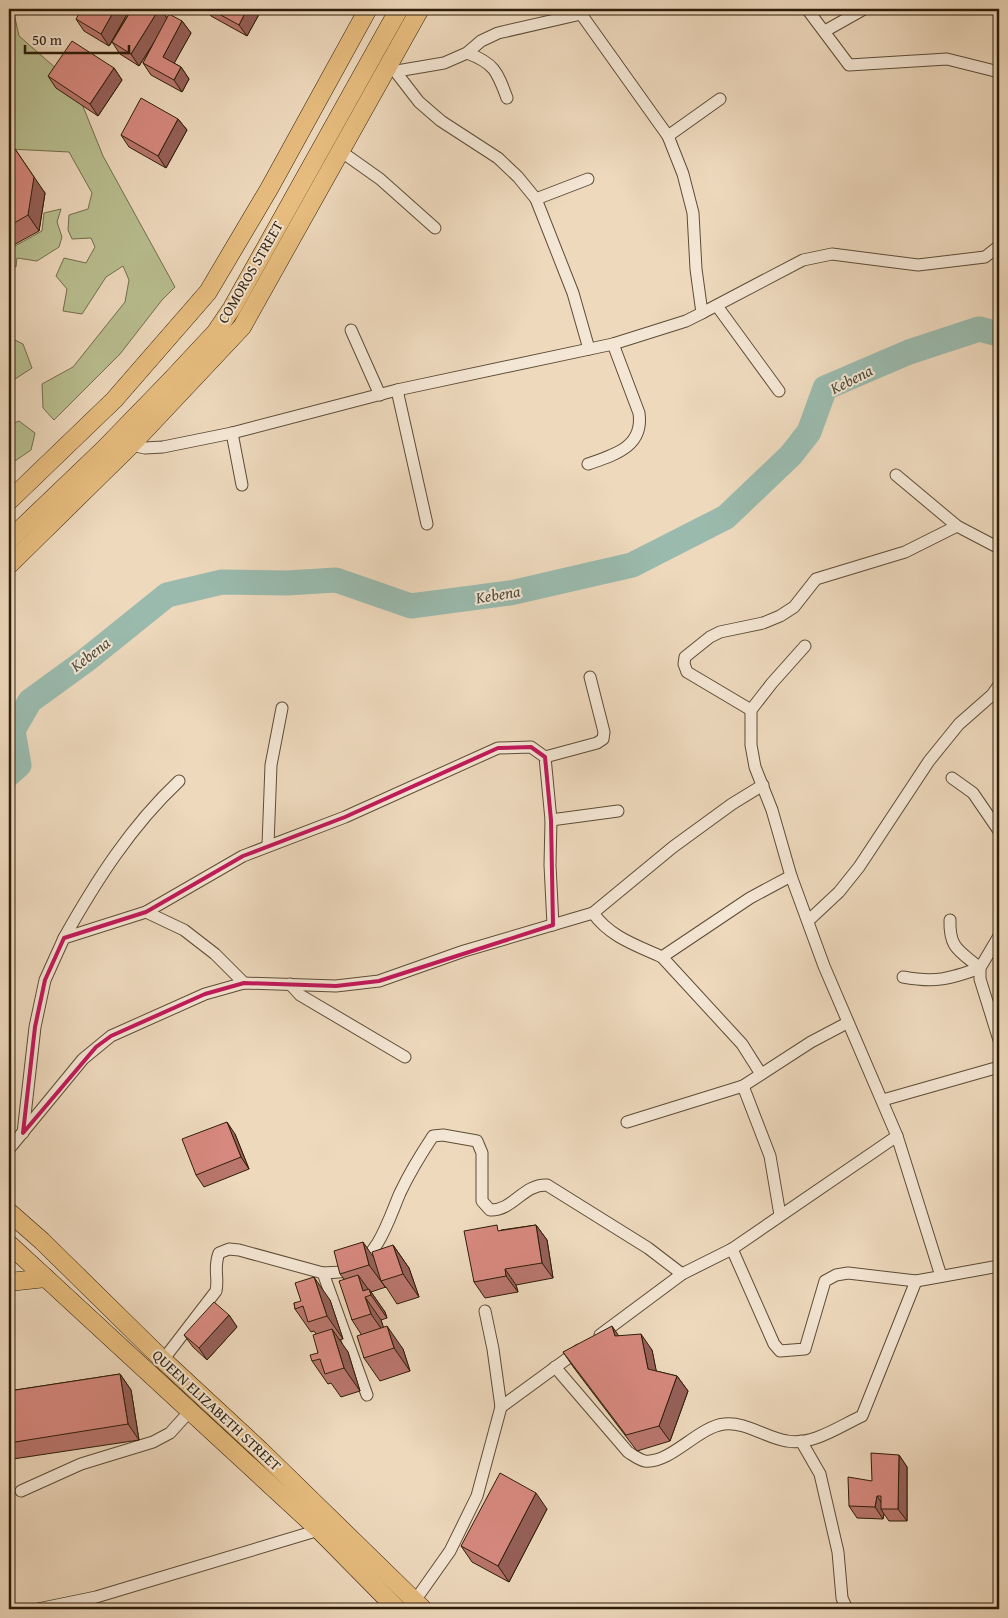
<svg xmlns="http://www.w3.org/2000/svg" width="1008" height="1618" viewBox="0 0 1008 1618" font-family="'Gentium Book Plus',serif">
<rect width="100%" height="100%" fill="#eed9bd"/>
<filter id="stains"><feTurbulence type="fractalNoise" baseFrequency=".004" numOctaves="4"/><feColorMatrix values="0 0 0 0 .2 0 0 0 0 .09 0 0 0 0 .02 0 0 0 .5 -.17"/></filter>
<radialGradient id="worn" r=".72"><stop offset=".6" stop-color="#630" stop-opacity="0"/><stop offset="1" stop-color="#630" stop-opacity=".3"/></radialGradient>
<!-- green -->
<g fill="#b9bf91" stroke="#736e4d">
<polygon points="9,9 13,9 19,36 74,84 103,156 175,287 162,300 120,354 54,420 43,408 42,384 73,367 125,302 129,280 123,266 106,277 82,314 63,311 67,289 56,276 64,258 86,263 95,247 91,238 72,239 68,230 69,215 88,209 92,193 69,152 9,149"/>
<polygon points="61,209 57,222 62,237 59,247 37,261 17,258 16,267 9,263 9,252 13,253 15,246 42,231 44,213"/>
<polygon points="9,321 12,325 13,339 23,344 32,368 9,383"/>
<polygon points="19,421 35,433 31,450 9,465 9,425"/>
</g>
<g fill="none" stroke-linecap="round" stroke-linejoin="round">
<!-- river -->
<polyline stroke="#9abaad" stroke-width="25" points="9,774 19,765 13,730 30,701 85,661 167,595 222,582 287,583 336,580 411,606 510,593 632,565 726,517 791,455 809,432 825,388 909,352 979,329 999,334"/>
<defs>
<g id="minor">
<polyline points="807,9 849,65 947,59 999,72"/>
<polyline points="825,31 864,9"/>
<path d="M467,53c27,10 30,18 40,45"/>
<polyline points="392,67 419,102 441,121 498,158 518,177 536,199 573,293 589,349"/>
<polyline points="668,136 720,99"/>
<polyline points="339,150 380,179 435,228"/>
<polyline points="536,199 588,179"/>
<polyline points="717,306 779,391"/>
<polyline points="702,313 803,260 832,254 918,265 985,257 999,246"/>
<polyline points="351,330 380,395"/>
<polyline points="397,390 427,524"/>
<polyline points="232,433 242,485"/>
<polyline points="131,445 145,448 163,447 232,433 397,390 613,344 686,321 702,313 696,269 693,213 683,174 668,136 581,14 498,33 481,41 467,53 444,63 397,71"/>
<path d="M588,464c26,-9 56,-17 51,-51l-26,-69"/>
<polyline points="896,475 957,526 999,548"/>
<polyline points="805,646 772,683 751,710 751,745 755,767 772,810 791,876 824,966 897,1136 941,1276"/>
<polyline points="751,710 687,672 684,664 685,657 710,637 720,632 763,623 780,616 794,607 816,579 905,552 957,526"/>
<polyline points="545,757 597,743 603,739 604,732 590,677"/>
<polyline points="952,778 973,793 999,831"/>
<polyline points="551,820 618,811"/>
<polyline points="268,845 271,765 282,708"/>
<polyline points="146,912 184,930 215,954 244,983"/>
<path d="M593,913c17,24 43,32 69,44l88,-59 41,-22"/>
<polyline points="808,921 839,892 859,867 929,761 959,724 992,695 999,685"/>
<polyline points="999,936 980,968 980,979 999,1040"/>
<path d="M64,938c32,-57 67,-112 115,-157"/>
<polyline points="662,957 742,1044 761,1074"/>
<path d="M903,977c33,6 46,2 77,-9 -20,-17 -31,-19 -30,-48"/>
<polyline points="290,984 300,995 405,1057"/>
<polyline points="743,1086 770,1156 780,1215"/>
<polyline points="883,1100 999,1067"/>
<polyline points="627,1122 743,1086 811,1042 847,1023"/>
<polyline points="23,1133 35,1027 45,980 64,938 146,912 243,856 345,817 498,748 531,747 545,757 551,820 550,865 553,925"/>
<polyline points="9,1149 83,1059 111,1036 205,994 244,983 336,986 379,981 464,951 593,913 673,847 732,804 763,785"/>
<polyline points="732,1249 774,1344 780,1351 805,1349 825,1281 836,1275 848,1273 916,1281 999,1266"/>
<path d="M323,1273c8,-1 20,0 27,-3 29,-15 38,-49 50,-77 9,-19 21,-39 33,-57l10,-1 34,6 5,12v48l8,9c23,1 33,-26 57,-25l101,63 34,26"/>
<polyline points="600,1335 682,1274 732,1249 897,1136"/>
<path d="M163,1360l53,-69c3,-14 -3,-23 3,-38l10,-4 10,1 84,23 44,122"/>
<path d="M555,1367l73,85c5,3 11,8 17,9 25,3 53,-34 79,-37 20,-3 43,14 63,17 25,5 53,-15 75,-25l54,-135"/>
<polyline points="501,1407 579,1350"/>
<polyline points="801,1441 820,1474 838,1552 842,1598 847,1609"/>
<polyline points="21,1491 81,1464 153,1442 170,1433 190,1411"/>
<polyline points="38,1609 96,1597 319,1530"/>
<polyline points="409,1609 450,1551 477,1496 501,1407 493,1349 485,1311"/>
</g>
<g id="primary">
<polyline points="9,501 114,400 208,292 269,189 368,9"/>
<polyline points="9,540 104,449 170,381 215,333 232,308 399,9"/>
<polyline points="9,565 131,445 242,327 420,9"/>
<polyline points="9,1212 42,1241 163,1360 260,1450 423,1609"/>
<polyline points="9,1244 319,1530 397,1609"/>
<polyline points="9,1282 46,1278"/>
</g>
</defs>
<!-- minor casing -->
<use href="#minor" stroke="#5d4c36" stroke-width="13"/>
<!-- primary casing -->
<use href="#primary" stroke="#2d1d09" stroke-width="19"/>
<!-- minor -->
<use href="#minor" stroke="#f4e6d4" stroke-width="11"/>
<!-- primary -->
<use href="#primary" stroke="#e7bc7e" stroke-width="18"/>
</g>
<!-- wall -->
<g fill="#b9766d" stroke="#2d1d09">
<polygon points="130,9 113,39 132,9 161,9 167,18 182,21 191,33 174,63 181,67 189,79 182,92 151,75 143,63 153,44 139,66 120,54 112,42 109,46 84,31 76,19"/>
<polygon points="205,9 262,9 247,36 211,16"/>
<polygon points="114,68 122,80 98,116 56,88 48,76"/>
<polygon points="178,119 187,130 166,168 129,147 121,135"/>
<polygon points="9,148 45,193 39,231 10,247 9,246"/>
<polygon points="235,1134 249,1169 204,1187 196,1175"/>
<polygon points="536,1225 547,1240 553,1278 516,1285 518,1292 485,1298 474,1282 501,1230"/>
<polygon points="393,1245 409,1268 419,1297 397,1304 386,1287 371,1292 385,1312 387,1318 381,1320 383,1327 403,1349 410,1371 380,1381 364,1358 361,1334 352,1320 344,1279 340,1274 374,1258"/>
<polygon points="330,1300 343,1339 339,1340 348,1352 360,1391 341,1397 331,1383 328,1384 312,1361 318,1353 316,1334 314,1331 311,1332 295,1309 294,1303"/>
<polygon points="229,1315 237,1327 207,1360 193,1347 184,1335"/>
<polygon points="619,1336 652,1350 656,1371 677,1376 688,1391 670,1441 637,1451 574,1368 563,1352"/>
<polygon points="120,1374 131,1390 139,1440 13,1459 9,1453 9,1391"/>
<polygon points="899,1455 907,1467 907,1521 889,1521 884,1514 883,1519 857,1518 849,1506 872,1481"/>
<polygon points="547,1509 509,1582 472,1562 461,1546"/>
</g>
<!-- shaded-wall -->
<g fill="#966059" stroke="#2d1d09">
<polygon points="115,9 130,9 109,46 101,34"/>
<polygon points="159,9 161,9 168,20 139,66 131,54"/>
<polygon points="247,9 262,9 247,36 239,25"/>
<polygon points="182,21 191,33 171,69 163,57"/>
<polygon points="181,67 189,79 182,92 174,80"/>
<polygon points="114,68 122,80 98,116 90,104"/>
<polygon points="178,119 187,130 166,168 158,156"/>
<polygon points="15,149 45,193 39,231 28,215"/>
<polygon points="227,1122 235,1134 249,1169 241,1157"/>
<polygon points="536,1225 547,1240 553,1278 542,1263"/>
<polygon points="363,1242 379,1265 381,1281 386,1288 369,1265"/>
<polygon points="393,1245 409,1268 419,1297 403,1274"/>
<polygon points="505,1269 516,1285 518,1292 506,1276"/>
<polygon points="358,1275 371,1293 369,1289 385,1312 387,1318 371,1295 363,1291"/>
<polygon points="314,1277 330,1300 343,1339 327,1316"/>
<polygon points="365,1297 381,1320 387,1337 371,1314"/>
<polygon points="229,1315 237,1327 207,1360 199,1348"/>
<polygon points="387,1326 403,1349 410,1371 394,1348"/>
<polygon points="612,1326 623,1342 615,1336"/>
<polygon points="332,1329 348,1352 360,1391 344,1368"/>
<polygon points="641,1334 652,1350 659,1384 648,1369"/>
<polygon points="120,1374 131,1390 139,1440 128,1424"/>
<polygon points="677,1376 688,1391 670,1441 659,1426"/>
<polygon points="899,1455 907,1467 907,1521 898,1509"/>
<polygon points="536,1493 547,1509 509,1582 498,1566"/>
<polygon points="877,1496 885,1508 881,1509 884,1514 883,1519 875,1507"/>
</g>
<!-- building -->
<g fill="#d7897f" stroke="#2d1d09">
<polygon points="82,9 115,9 101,34 76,19"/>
<polygon points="132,9 159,9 131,54 112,42"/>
<polygon points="210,9 247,9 239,25"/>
<polygon points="169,14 182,21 163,57 181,67 174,80 143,63"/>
<polygon points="72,41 114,68 90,104 48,76"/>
<polygon points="141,98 178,119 158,156 121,135"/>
<polygon points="9,148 15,149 34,177 28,215 9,226"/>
<polygon points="227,1122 241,1157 196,1175 182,1139"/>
<polygon points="497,1225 498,1231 536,1225 542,1263 505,1269 506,1276 474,1282 464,1231"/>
<polygon points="363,1242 369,1265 340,1274 334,1251"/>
<polygon points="393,1245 403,1274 381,1281 372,1252"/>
<polygon points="358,1275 363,1291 369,1289 371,1295 365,1297 371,1314 352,1320 339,1281"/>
<polygon points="314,1277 327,1316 308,1322 303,1306 295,1309 294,1303 301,1301 295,1283"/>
<polygon points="214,1302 229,1315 199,1348 184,1335"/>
<polygon points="387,1326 394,1348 364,1358 357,1336"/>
<polygon points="612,1326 615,1336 641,1334 648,1369 677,1376 659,1426 626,1435 563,1352"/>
<polygon points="332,1329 344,1368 325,1374 320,1359 312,1361 310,1355 318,1353 313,1335"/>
<polygon points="120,1374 128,1424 9,1443 9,1391"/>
<polygon points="871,1453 899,1455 898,1509 881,1509 881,1496 877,1496 875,1507 849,1506 848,1477 872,1481"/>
<polygon points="500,1473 536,1493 498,1566 461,1546"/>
</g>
<!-- marked area -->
<path fill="none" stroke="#c2185b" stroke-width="4" stroke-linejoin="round" d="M531,747l14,10 6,63 2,105 -174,56 -43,5 -92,-3 -39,11 -94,42 -15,11 -73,86 12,-106 10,-47 19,-42 82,-26 97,-56 102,-39 153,-69z"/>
<g text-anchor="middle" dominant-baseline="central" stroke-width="4" stroke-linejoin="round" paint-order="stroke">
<!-- street labels -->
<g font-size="15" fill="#2d1d09" stroke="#f4e6d4">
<text transform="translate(250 272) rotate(-60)">COMOROS STREET</text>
<text transform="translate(217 1410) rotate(43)">QUEEN ELIZABETH STREET</text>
</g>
<!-- water labels -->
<g font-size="16" font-style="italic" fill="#4e4c3a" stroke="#f4e6d4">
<text transform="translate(851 379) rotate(-27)">Kebena</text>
<text transform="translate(498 594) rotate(-9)">Kebena</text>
<text transform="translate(90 654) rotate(-38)">Kebena</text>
</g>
</g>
<!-- margin -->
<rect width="1008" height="1618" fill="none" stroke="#eed9bd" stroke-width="30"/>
<rect x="10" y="10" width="988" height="1598" fill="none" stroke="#2d1d09" stroke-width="2.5"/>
<rect x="15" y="15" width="978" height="1588" fill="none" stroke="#2d1d09"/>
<!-- scale -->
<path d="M25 45v8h104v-8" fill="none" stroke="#2d1d09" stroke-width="2.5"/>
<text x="32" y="45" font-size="15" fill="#2d1d09" stroke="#f4e6d4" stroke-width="4" paint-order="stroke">50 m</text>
<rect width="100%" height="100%" filter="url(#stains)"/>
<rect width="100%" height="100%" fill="url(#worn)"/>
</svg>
